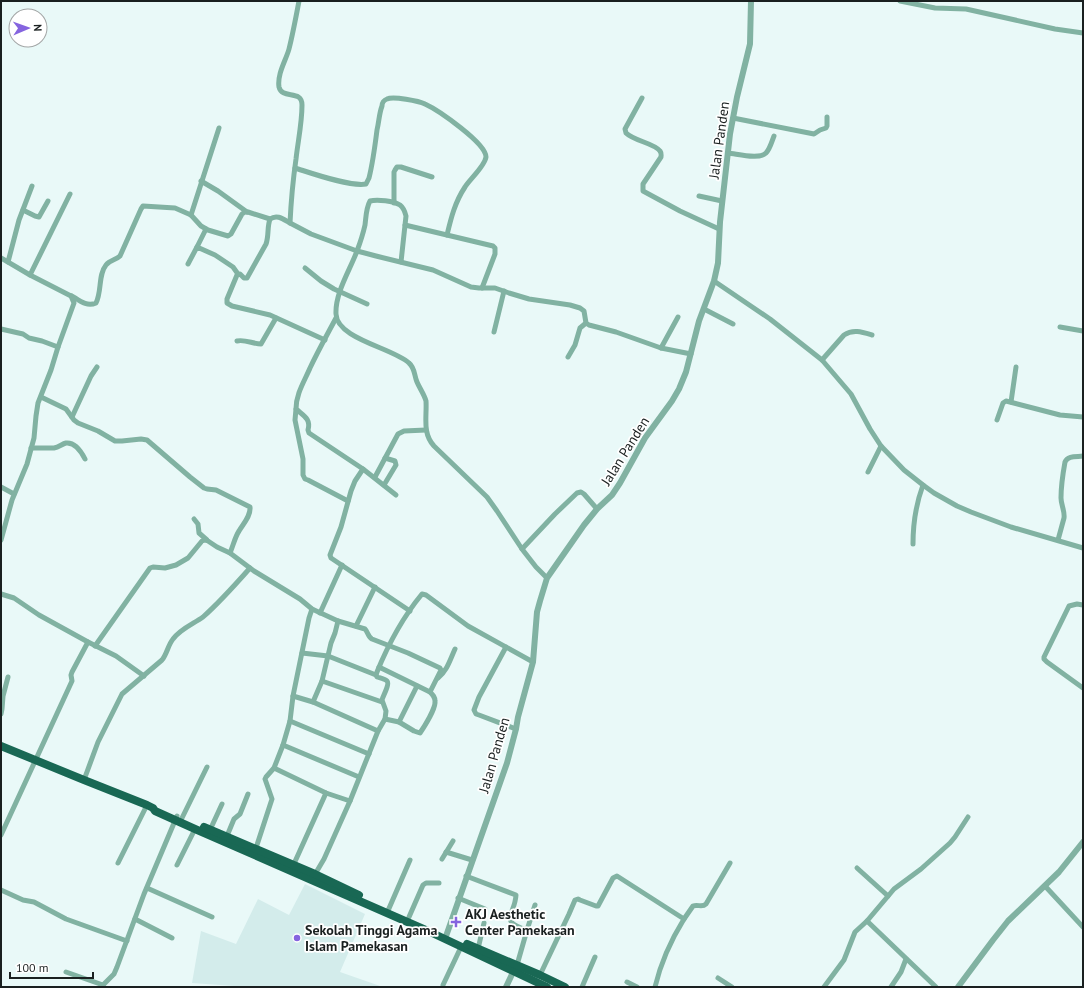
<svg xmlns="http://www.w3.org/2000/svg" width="1084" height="988" viewBox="0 0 1084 988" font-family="'PT Sans',sans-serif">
<rect width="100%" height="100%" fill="#e9f9f8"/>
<!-- built -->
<polygon fill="#d3eceb" points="305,884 365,914 340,972 383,987 234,987 234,986 192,983 201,931 236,944 258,899 289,915"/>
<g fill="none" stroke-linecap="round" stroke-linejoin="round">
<!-- minor -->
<g stroke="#81b2a2" stroke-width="5">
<path d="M299,1c-3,16 -6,32 -10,48 -3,11 -12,25 -10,38 3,13 23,2 23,18 0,18 -4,36 -6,54 -3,21 -5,43 -6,64l21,11 46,17 19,5 57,14 38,17 8,1h16l14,5 20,6 41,6 10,3 4,3 2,12 3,2 27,7 45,16 30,6"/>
<polyline points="900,1 935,8 966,9 1055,29 1083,33"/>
<path d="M642,98l-17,31 1,4c8,8 28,10 34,18 2,3 1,3 1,6l-18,27v7l37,20 39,18"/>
<polyline points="733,118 809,133 814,134 820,130 826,128 827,126 827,117"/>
<path d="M728,153c10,1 31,7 38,0 4,-4 6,-12 8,-17"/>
<path d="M295,168c16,5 55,19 71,16l3,-6c4,-16 6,-32 8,-48 2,-8 2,-16 5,-24 0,-3 2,-6 5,-7 6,-3 32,2 38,5 13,6 61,39 61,53 -1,9 -16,22 -21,30 -10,15 -14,31 -18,48"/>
<polyline points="201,181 218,191 247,212"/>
<polyline points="699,196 722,201"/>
<polyline points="394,203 394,172 395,170 397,167 401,167 432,177"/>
<polyline points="23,210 35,216 39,217 48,201"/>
<polyline points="191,215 219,128"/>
<path d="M290,223c-7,-4 -13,-9 -20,-4 -3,8 -1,17 -4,25l-19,34h-3l-4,-4 -3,1 -10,24v4l5,3 38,9 55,25"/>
<polyline points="405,225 493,246 495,248 495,254 482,288"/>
<polyline points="197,247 206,229"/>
<polyline points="1,258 30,275 71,296 74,303 58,347 51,370 38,403 36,416 34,438 27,464 12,500 1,540"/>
<polyline points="8,262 19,220 32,186"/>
<path d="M401,262l5,-46c-1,-4 -2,-8 -6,-11 -6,-4 -23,-6 -30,-4 -4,7 -4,16 -5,24 -2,9 -5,18 -8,26 -7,19 -22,42 -21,63 1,25 57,34 73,49 6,5 5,12 8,19 3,7 7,12 9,19 1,16 -4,32 8,45l53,51 10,14 25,38 14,18 11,11"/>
<polyline points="188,264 197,247 215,255 233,267 238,274"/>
<polyline points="305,268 321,281 334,289 367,304"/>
<polyline points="30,275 70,194"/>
<polyline points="714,281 770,319 822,360 851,394 870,429 881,446 904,470 923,485 934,493 957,506 971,512 1011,527 1083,548"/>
<path d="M72,296c8,5 15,11 24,7 6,-12 2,-28 10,-38 4,-5 10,-5 14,-9l21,-47 2,-3 32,2 16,7 10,11 7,4 20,6 3,-2 11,-20 3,-2h3l22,7"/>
<polyline points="704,309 733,324"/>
<path d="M336,318c-9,17 -18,33 -26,50 -6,14 -14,26 -14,41 8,7 15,10 12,21l1,3 54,36 33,26"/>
<polyline points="1060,327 1083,331"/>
<polyline points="1,329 23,334 29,338 42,341 58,347"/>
<polyline points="494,332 504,291"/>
<path d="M237,341c8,-2 16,3 24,3l15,-26"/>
<polyline points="661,348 678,317"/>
<polyline points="568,357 575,345 580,328 586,323"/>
<path d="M822,360l22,-25c9,-6 18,-3 28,0"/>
<path d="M41,397l25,12 8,11 4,3 20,8 17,10h7l19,-2 6,1 43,37 14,11 3,1 9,1 34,17c1,9 -7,17 -11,24 -4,6 -6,15 -9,22"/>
<polyline points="1011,402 1016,367"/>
<polyline points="296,409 295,420 303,459 303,475 305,479 308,480 348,501"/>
<polyline points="72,417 91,376 97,367"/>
<polyline points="997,420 1003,403 1006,401 1060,415 1083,417"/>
<path d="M31,448c8,0 16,0 23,0 5,-1 8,-4 12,-5 9,-1 16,10 19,16"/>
<polyline points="363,469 355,481 351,491 341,527 330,555 331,558 410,611"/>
<polyline points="868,472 881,446"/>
<polyline points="375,477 398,434 404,431 426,430"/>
<polyline points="384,485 396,465 395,461 385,458"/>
<polyline points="1,487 14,494"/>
<polyline points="194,519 198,524 199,533 207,540"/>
<path d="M1058,540l6,-22c1,-7 -3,-13 -3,-20 0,-12 2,-25 4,-36 3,-7 12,-5 18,-6"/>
<path d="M913,544c0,-20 3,-40 10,-59"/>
<polyline points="522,549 555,514 577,493 581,492 584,494 597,509"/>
<polyline points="1,594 14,598 39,615 88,642 116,656 144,676"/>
<polyline points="1083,605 1077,604 1069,606 1044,657 1044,659 1047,662 1083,688"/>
<polyline points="320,613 342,565"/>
<polyline points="356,626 375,587"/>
<path d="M95,646l55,-78 3,-1 12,1 11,-3 12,-7 14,-17 3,-1 3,1 9,6 13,6 24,18 46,28 12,10 26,12 27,8c3,3 3,8 7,10l36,14 32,15 1,2 -11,22"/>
<polyline points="506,647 479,697 474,710 476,714 479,715 516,729"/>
<polyline points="302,653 328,656 376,675"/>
<path d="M379,667l51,25c3,3 5,5 5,9 1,7 -11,26 -15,32l-6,-2 -15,-9 -14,-3"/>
<path d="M438,678c9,-7 12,-18 17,-29"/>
<polyline points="322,681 382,702"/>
<polyline points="293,696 313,702 378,731"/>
<polyline points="313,702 322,681 331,643 335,633 338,621"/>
<polyline points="1,714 2,709 3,696 8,677"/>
<polyline points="290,721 369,754"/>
<polyline points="399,722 417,686"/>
<polyline points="283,745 359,777"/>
<polyline points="274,768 326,793 350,801"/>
<path d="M84,780l14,-38 24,-48 40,-34c5,-6 6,-15 11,-21 7,-10 20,-15 30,-22 17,-15 32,-32 47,-49"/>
<polyline points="182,818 207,767"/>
<polyline points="210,830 222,804"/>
<polyline points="1,835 72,681 71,675 72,672 88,642"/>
<polyline points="227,836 234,819 240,814 248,794"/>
<polyline points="256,848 272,799 265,779 266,777 274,768 283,745 290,721 293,696 309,618 312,609"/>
<polyline points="446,852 472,860"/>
<polyline points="442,859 453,841"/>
<polyline points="118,863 147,805"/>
<polyline points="177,865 195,829"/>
<polyline points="293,866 326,793"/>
<polyline points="857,868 888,896"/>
<path d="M314,876l10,-17 26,-58 28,-70 7,-12 1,-8 -4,-11c1,-4 8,-16 5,-19 -2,-2 -7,-3 -10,-4l-1,-2 1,-3c11,-27 26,-55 45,-78l4,1 42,31 65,36"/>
<path d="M466,876l50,19c-1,20 -18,26 11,35l-10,35"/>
<polyline points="1045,886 1083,927"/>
<polyline points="147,888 212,917"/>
<polyline points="1,890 23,900 34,902 66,919 127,941"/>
<polyline points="458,898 485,909"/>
<polyline points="387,913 410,860"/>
<polyline points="409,917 423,885 426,883 439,883"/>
<polyline points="135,919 172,938"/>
<path d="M684,919l9,-13c5,-2 9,2 13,-2l24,-41"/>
<polyline points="867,921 936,987"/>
<polyline points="527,930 535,905"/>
<polyline points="478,949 484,923"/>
<polyline points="66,972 103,985"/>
<path d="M540,975l29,-61 6,-14 3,-1 2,1 16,6h2l15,-28 4,-2 67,43c-13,21 -23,43 -29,68"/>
<polyline points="718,978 732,987"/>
<polyline points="627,982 637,987"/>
<polyline points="443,985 461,947"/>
<polyline points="101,987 114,974 117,967 144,894 177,816"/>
<polyline points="582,987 595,957"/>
<polyline points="824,987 844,960 855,932 867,921 894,889 921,869 950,843 955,837 968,817"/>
<polyline points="891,987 901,972 906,959"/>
</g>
<!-- tertiary -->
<g stroke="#81b2a2" stroke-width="6">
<polyline points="445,939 507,763 516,729 518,717 533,662 537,612 540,601 547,578 584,525 597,509 612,495 620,483 645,438 672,401 679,389 686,372 699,321 714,281 718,263 720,222 730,134 737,97 750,44 751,1"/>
<polyline points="506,987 515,968"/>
<polyline points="958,987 993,940 1008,921 1059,872 1083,842"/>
</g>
<!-- trunk -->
<g stroke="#196854" stroke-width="8">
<polyline points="1,746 84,780 147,805 153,808 155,811 195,829 428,931 547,987"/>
<polyline points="204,827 315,874 359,895"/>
<polyline points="467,944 540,975 565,987"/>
</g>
</g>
<!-- markers -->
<g fill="#8564df" stroke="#fff" stroke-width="1.5">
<path d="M454 916h4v4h4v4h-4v4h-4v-4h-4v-4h4z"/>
<circle cx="297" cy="938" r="4"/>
</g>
<g text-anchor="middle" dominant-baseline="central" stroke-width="3.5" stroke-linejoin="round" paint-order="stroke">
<!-- street labels -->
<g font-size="14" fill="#1a2020" stroke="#fff">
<text transform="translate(719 140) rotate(-82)">Jalan Panden</text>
<text transform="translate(625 451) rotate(-58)">Jalan Panden</text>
<text transform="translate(494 755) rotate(-74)">Jalan Panden</text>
</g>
<!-- poi labels -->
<g font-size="14" font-weight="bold" fill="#1a2020" stroke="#fff" text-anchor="start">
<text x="465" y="914">AKJ Aesthetic<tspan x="465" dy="16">Center Pamekasan</tspan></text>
<text x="305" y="930">Sekolah Tinggi Agama<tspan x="305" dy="16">Islam Pamekasan</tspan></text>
</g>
</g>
<!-- border -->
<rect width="1084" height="988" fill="none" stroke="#1a2020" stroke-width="4"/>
<!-- north arrow -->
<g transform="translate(28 28) rotate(88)"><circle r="19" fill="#ffffff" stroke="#a3a6a6"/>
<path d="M0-3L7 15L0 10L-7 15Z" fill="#8564df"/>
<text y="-6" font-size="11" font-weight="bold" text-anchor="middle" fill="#1a2020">N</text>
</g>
<!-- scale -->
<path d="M10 972v6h83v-6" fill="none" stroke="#1a2020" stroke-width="2"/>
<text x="16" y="972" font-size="12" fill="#1a2020" stroke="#ffffff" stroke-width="3" paint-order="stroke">100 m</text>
</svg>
